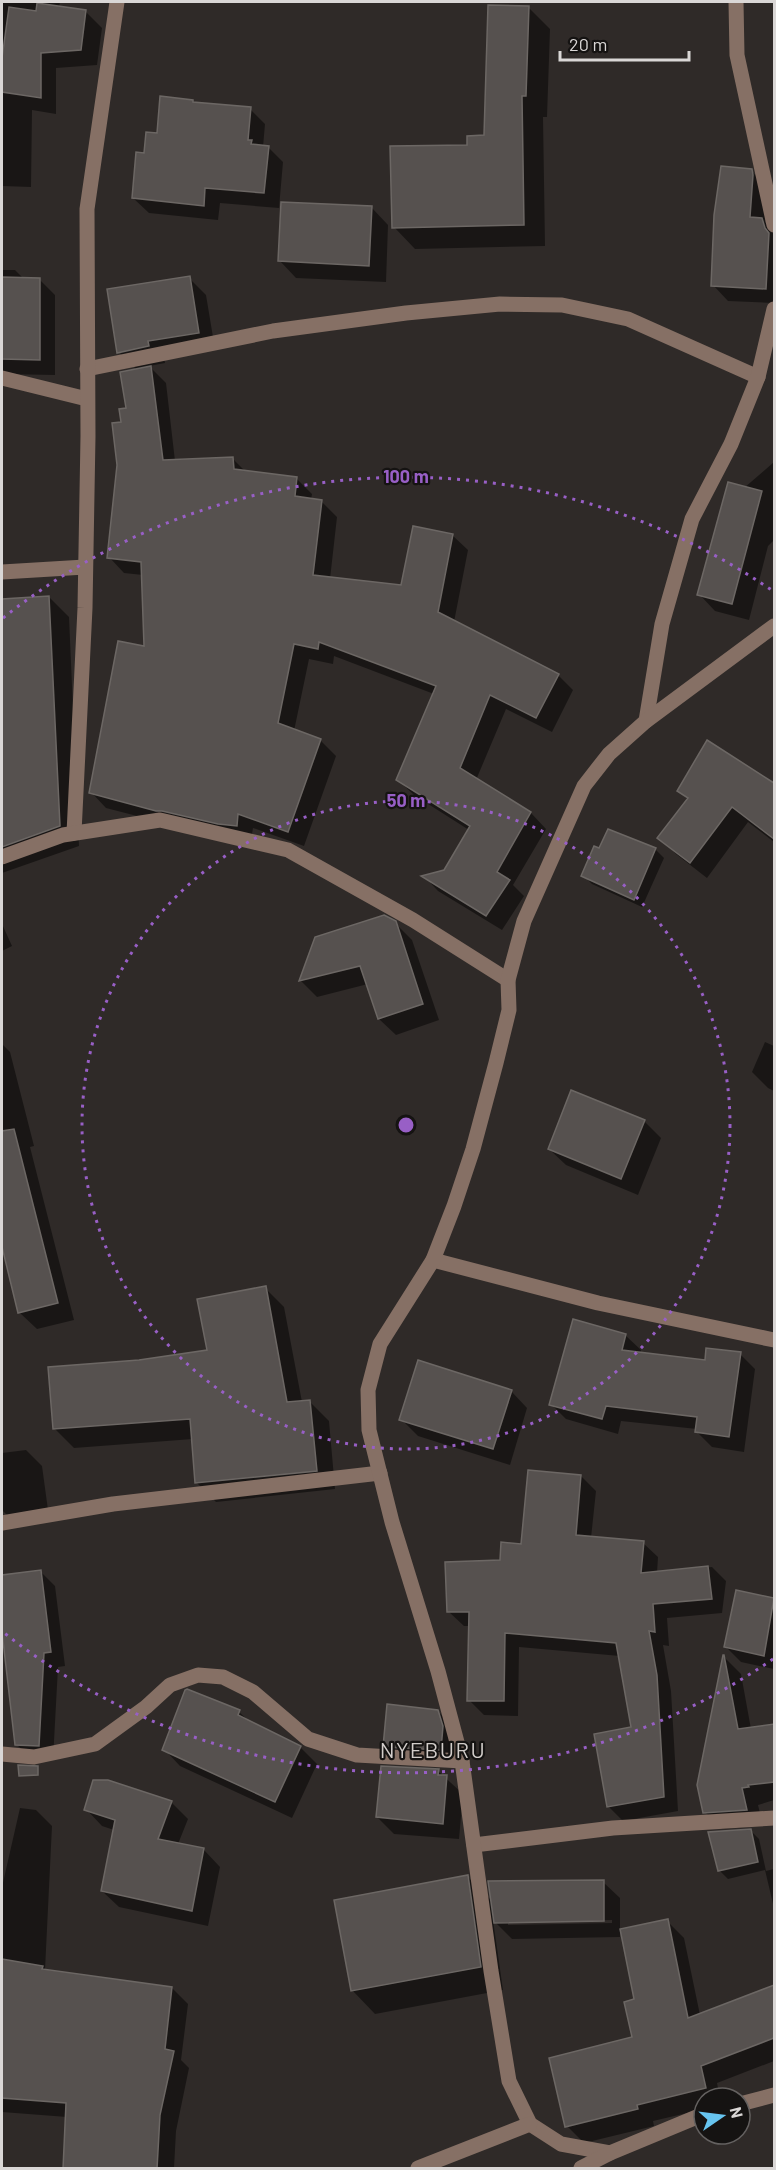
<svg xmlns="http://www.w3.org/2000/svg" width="776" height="2170" viewBox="0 0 776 2170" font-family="Barlow,sans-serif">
<rect width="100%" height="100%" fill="#2f2a28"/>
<!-- shadow -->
<g fill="#0007" fill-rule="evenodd">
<polygon points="2,2 60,2 59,8 86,12 102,28 97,65 56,68 56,114 32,110 31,187 2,186"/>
<polygon points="529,8 550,29 547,117 543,117 545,246 415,249 394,227 469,147 486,137"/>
<polygon points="193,101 195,104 250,109 265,124 263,147 268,147 283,162 279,208 220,203 218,220 149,213 133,198 145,154 158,135"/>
<polygon points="751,171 767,186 768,191 765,222 774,232 774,303 728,301 713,285"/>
<polygon points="372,208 388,225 386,282 296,278 280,261"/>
<polygon points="2,270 15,270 24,279 40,280 55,295 55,375 2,374"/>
<polygon points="189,278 206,295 215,349 164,357 165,363 149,366 166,383 175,461 233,459 246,472 297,479 312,494 311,500 321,501 337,517 330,579 403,587 452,535 468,550 454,622 558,675 573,690 552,732 506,709 476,780 531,813 546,829 513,885 524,896 502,930 438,891 424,876 445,871 469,830 414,795 398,780 434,694 334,656 333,664 309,659 294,731 320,740 336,756 304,846 253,828 251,840 172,825 106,808 91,792 145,648 143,575 124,573 109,557 123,423 137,370 119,352"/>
<polygon points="774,462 774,540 768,546 749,620 715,611 699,594 744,488"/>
<polygon points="49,597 69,617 79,846 2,873 2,600"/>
<polygon points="771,782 774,785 774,842 748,822 707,878 676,854 659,837 688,800 679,790"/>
<polygon points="609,830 656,850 664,858 642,907 592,884 583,875 600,850"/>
<polygon points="395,923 412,940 439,1020 396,1035 379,1019 368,984 317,997 300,980"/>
<polygon points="2,924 12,946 2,951"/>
<polygon points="765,1042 774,1046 774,1091 768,1088 752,1072"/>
<polygon points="2,1044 10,1052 34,1146 30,1147 74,1320 37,1329 20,1313 2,1241"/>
<polygon points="644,1121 661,1138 638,1195 566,1165 549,1149"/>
<polygon points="265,1288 284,1307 302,1402 310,1402 329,1421 335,1489 216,1502 197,1483 193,1439 74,1448 55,1429 208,1352"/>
<polygon points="625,1335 641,1350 640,1354 706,1361 740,1354 755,1369 744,1452 712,1447 697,1432 697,1429 621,1421 618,1434 566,1419 551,1404"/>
<polygon points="511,1391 527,1408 510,1465 418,1436 401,1419"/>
<polygon points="26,1450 42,1466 48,1510 7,1515 2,1510 2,1453"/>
<polygon points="581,1476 596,1491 591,1538 643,1543 658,1557 657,1573 712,1567 726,1581 722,1613 667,1618 669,1646 663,1645 671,1691 678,1811 623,1821 608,1806 633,1728 620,1656 519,1647 518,1716 484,1715 469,1700 470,1626 464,1626 449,1612 501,1562 523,1545"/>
<polygon points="41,1572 55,1586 65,1666 58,1667 53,1760 32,1759 17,1745 2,1620 2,1577"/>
<polygon points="751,1594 774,1599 774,1669 741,1662 726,1647"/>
<polygon points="724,1657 741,1674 751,1729 774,1726 774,1800 758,1805 763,1826 722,1829 705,1812"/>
<polygon points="438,1711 446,1720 450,1735 449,1758 393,1755 384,1746"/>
<polygon points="239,1712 250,1722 300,1747 317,1764 292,1818 180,1766 164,1749"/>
<polygon points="438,1771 463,1794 459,1839 394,1834 377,1817"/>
<polygon points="171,1802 188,1819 178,1844 204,1850 220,1867 208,1926 119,1907 102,1891 114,1830 102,1826 86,1809"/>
<polygon points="20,1808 36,1810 52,1826 45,1970 172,1988 188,2004 181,2060 189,2068 176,2131 174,2168 93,2168 67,2117 2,2112 2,1887"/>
<polygon points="751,1831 759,1839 766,1871 774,1869 774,1908 765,1870 728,1879 719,1870"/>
<path d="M467,1876l26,26 110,-20 17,16v39l-108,2 -19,-19 10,70 -128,24 -23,-24zM612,1920v3l-104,2v-3z"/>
<polygon points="667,1921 684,1938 700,2015 774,1988 774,2061 717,2083 720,2098 704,2098 704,2109 653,2121 654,2126 584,2143 567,2126 634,2038 636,2001"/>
</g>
<!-- building -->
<g fill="#56514f" stroke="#6c6764" stroke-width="1.5">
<polygon points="37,3 86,10 81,50 41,53 41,98 2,92 2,58 9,7 36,11"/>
<polygon points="488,5 529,6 526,96 522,96 524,225 392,228 390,146 467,145 467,136 484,135"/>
<polygon points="160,96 193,100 193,102 251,107 248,140 252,140 251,144 269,146 264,193 205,188 204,206 132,198 136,152 144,153 146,132 157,133"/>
<polygon points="721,166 752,169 753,175 750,217 762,218 765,228 769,233 766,289 711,286 714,215"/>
<polygon points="281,202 372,206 369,266 278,261"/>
<polygon points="190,276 199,333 148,341 149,346 117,353 107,289"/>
<polygon points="2,277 40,278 40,360 2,359"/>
<polygon points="151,366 163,460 233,457 234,469 297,477 295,496 322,500 313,575 401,585 413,526 453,534 438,612 559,674 536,718 490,695 460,768 531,812 497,872 510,880 486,916 421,876 444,870 470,826 396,780 436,686 319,642 318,649 294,644 278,723 321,739 288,832 238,814 237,826 218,824 162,811 156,811 89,793 118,641 144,646 141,562 107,558 117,465 112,423 121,422 119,409 126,408 120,372"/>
<polygon points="728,482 762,491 732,604 697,595"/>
<polygon points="49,596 60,826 2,847 2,599"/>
<polygon points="707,740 774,783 774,839 732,807 690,863 657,838 688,798 677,791"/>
<polygon points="608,829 656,848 634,900 581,876 594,846 599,848"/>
<polygon points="384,915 396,921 423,1004 378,1019 360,966 299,981 315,937"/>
<polygon points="571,1090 645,1120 621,1179 548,1149"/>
<polygon points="14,1129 58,1303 18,1313 2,1247 2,1131"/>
<polygon points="266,1286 287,1402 310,1400 317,1471 195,1483 190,1419 53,1429 48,1367 139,1360 207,1350 197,1299"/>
<polygon points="573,1319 626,1334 622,1350 705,1360 706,1348 741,1352 729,1437 695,1432 697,1417 606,1406 602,1419 549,1405"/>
<polygon points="418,1360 512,1390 493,1449 399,1420"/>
<polygon points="528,1470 581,1475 576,1535 644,1541 641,1573 708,1566 712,1599 653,1604 655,1632 649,1631 657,1675 664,1797 607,1807 594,1734 631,1727 616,1643 505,1633 504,1701 467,1701 469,1612 447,1612 445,1562 500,1560 501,1542 521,1544"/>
<polygon points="41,1570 51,1652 44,1653 39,1746 15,1745 2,1632 2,1575"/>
<polygon points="736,1590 774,1598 764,1656 724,1647"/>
<polygon points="723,1655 724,1655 738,1729 774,1724 774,1782 748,1785 749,1787 742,1788 747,1810 703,1813 697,1785"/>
<polygon points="187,1689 240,1710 238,1715 301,1746 275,1802 162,1750 185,1690"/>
<polygon points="387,1704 438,1710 443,1726 441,1750 383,1747"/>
<polygon points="18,1765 38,1766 38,1775 19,1776"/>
<polygon points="381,1766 439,1769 438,1775 447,1775 443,1824 376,1817"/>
<polygon points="93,1780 108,1780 172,1801 158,1839 204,1848 192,1911 101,1891 115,1820 84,1810"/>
<polygon points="751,1829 758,1862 718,1871 708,1832"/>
<polygon points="468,1875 481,1967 351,1991 334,1900"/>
<polygon points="604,1880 604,1921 494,1923 488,1881"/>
<polygon points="668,1919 688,2018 774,1985 774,2038 701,2066 706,2088 637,2105 638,2109 565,2127 549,2058 632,2037 624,2002 634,1999 620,1929"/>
<polygon points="2,1959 43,1966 42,1969 172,1987 165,2049 174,2051 160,2115 157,2169 63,2169 66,2103 2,2098"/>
</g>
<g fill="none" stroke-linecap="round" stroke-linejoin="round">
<!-- minor -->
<g stroke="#867065" stroke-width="15">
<polyline points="736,2 737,55 774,225"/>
<polyline points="87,369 273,331 406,313 500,304 562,305 628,319 758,377"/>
<polyline points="2,378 87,399"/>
<polyline points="2,572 85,567"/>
<polyline points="646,721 662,624 692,519 731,444 758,377 774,309"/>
<polyline points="74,833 85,608 88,436 87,209 117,2"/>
<polyline points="2,857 63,835 160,820 288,850 413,920 508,980"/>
<polyline points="433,1260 598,1303 774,1340"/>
<polyline points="2,1523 113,1504 380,1473"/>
<polyline points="2,1754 34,1757 95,1744 146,1707 170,1685 198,1675 223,1677 253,1692 308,1739 357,1755 462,1761"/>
<polyline points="474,1845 613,1828 774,1818"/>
<polyline points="740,2104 774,2095"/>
<polyline points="610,2153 561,2144 530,2124 509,2081 491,1971 462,1761 438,1671 392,1522 369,1430 368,1390 380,1344 433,1260 454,1206 473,1149 496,1063 509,1010 508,980 524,921 584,786 609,754 646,721 774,626"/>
<polyline points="418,2168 530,2124"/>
<polyline points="581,2168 610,2153 704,2114"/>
</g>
</g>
<!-- distance rings -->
<g fill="none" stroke="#985fc6" stroke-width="3" stroke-dasharray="3 6">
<circle cx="406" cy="1125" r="324"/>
<path d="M773 1659A648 648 0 0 1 3 1632M3 618A648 648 0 0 1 773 591"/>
</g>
<g text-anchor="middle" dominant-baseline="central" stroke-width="4.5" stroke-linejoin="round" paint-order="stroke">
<!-- quarter labels -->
<g font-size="22" letter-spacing="1.5" fill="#d2cdca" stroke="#151312">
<text x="433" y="1749">NYEBURU</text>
</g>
</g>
<circle cx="406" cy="1125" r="9" fill="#985fc6" stroke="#151312" stroke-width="3"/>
<g font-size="18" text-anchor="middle" font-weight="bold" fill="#985fc6" stroke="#151312" stroke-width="4.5" stroke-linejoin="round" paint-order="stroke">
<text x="406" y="483">100 m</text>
<text x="406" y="807">50 m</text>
</g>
<!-- border -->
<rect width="776" height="2170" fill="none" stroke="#dad7d6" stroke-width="6"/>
<!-- north arrow -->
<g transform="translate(722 2116) rotate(76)"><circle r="28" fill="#151312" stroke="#646160" stroke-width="1.5"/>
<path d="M0-4.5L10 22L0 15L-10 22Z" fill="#67c4ef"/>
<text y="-9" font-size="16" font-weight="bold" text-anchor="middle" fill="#dad7d6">N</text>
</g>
<!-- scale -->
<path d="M560 51v9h129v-9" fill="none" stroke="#dad7d6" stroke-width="3"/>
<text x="569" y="51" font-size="18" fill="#dad7d6" stroke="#151312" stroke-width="4.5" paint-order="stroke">20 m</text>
</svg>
